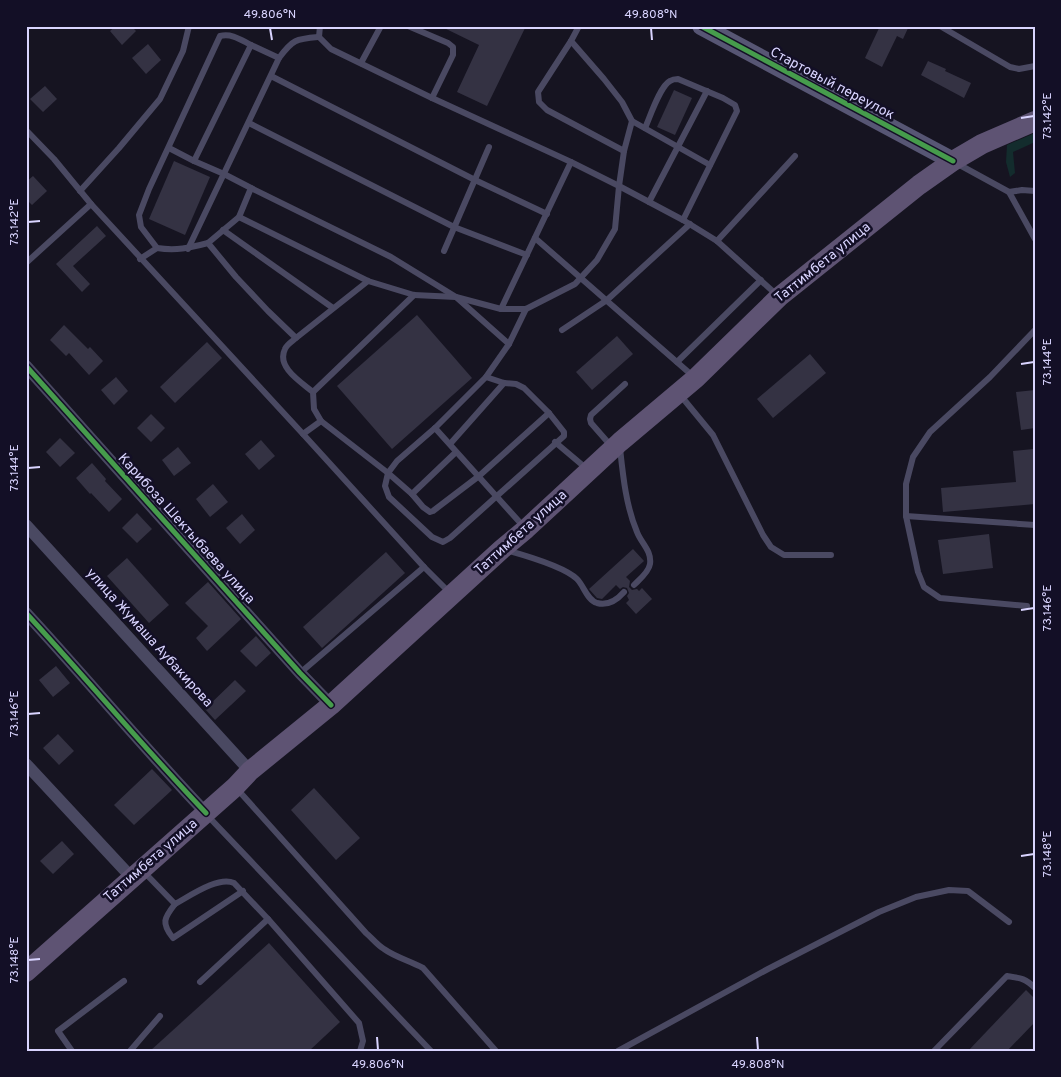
<svg xmlns="http://www.w3.org/2000/svg" width="1061" height="1077" viewBox="0 0 1061 1077" font-family="Overpass,sans-serif">
<rect width="100%" height="100%" fill="#161421"/>
<!-- green -->
<polygon fill="#132c2d" points="1035,133 1035,142 1013,152 1015,173 1010,177 1006,162 1007,145"/>
<!-- building -->
<g fill="#343243">
<polygon points="116,26 131,26 136,31 122,45 110,31"/>
<polygon points="440,26 526,26 487,106 457,92 479,45"/>
<polygon points="880,26 909,26 903,39 897,36 882,67 865,58"/>
<polygon points="148,44 161,60 146,74 132,58"/>
<polygon points="928,61 946,69 945,71 971,83 964,98 921,75"/>
<polygon points="45,86 57,99 43,112 30,99"/>
<polygon points="674,90 692,98 675,135 657,127"/>
<polygon points="174,161 210,177 185,235 149,219"/>
<polygon points="33,176 47,191 32,205 26,199 26,182"/>
<polygon points="97,226 106,236 73,266 90,284 82,292 56,264"/>
<polygon points="417,315 472,378 392,449 337,386"/>
<polygon points="64,325 88,349 90,347 103,361 89,375 69,353 66,356 50,340"/>
<polygon points="617,336 633,354 592,390 576,372"/>
<polygon points="207,342 222,358 175,403 160,387"/>
<polygon points="810,354 826,373 773,418 757,399"/>
<polygon points="116,377 128,391 114,405 101,390"/>
<polygon points="1035,390 1035,428 1021,430 1016,392"/>
<polygon points="151,414 165,428 151,442 137,428"/>
<polygon points="60,438 75,453 60,467 46,452"/>
<polygon points="261,440 275,456 259,470 245,454"/>
<polygon points="178,447 191,463 174,476 162,460"/>
<polygon points="1033,449 1035,466 1035,504 943,512 941,488 1016,482 1013,451"/>
<polygon points="92,463 106,479 105,481 122,499 109,512 91,493 90,494 76,478"/>
<polygon points="213,484 228,502 210,517 196,499"/>
<polygon points="137,513 152,529 137,543 122,528"/>
<polygon points="242,514 255,530 240,544 226,528"/>
<polygon points="989,534 993,568 943,574 938,540"/>
<polygon points="633,549 644,561 626,577 630,581 629,587 632,590 637,589 639,591 642,588 652,599 636,614 626,603 629,600 627,596 629,593 627,588 623,587 620,589 616,585 602,599 597,598 589,589"/>
<polygon points="386,552 405,573 322,648 303,627"/>
<polygon points="127,558 169,605 149,623 107,576"/>
<polygon points="208,582 241,619 207,651 196,638 208,626 185,603"/>
<polygon points="256,636 271,653 256,667 240,651"/>
<polygon points="56,666 70,683 53,697 39,680"/>
<polygon points="235,680 246,691 215,720 205,709"/>
<polygon points="58,734 74,751 59,765 43,748"/>
<polygon points="152,769 172,790 134,825 114,805"/>
<polygon points="314,788 360,838 336,860 291,810"/>
<polygon points="62,841 74,854 53,874 40,861"/>
<polygon points="269,943 340,1022 309,1051 150,1051"/>
<polygon points="1026,990 1035,999 1035,1022 1007,1051 968,1051"/>
</g>
<g fill="none" stroke-linecap="round" stroke-linejoin="round">
<!-- lane -->
<g stroke="#4a4962" stroke-width="6">
<polyline points="320,26 319,37 331,49 432,98 571,162 619,186 683,220 717,241 778,296"/>
<polyline points="408,26 448,43 453,47 453,55 432,98"/>
<polyline points="940,26 1010,67 1019,69 1035,66"/>
<polyline points="571,41 538,92 539,102 547,110 624,151"/>
<path d="M251,45c-10,-5 -19,-12 -31,-9l-71,153 -10,26 2,12 16,21c19,3 32,0 51,-5l28,34 32,34 28,27c-3,3 -9,6 -11,11 -9,18 16,33 28,43l1,17 7,12 67,52 9,-12 38,-33 51,-51 23,-33 17,-35"/>
<polyline points="361,63 381,26"/>
<polyline points="271,76 475,180 547,214"/>
<polyline points="632,121 710,165"/>
<polyline points="249,123 454,227 527,255"/>
<path d="M645,128c5,-11 15,-42 25,-47 3,-2 5,-2 8,-2l45,19 12,7 2,6 -54,109"/>
<polyline points="26,130 54,159 91,204 26,263"/>
<polyline points="169,148 194,161 224,174 251,188 391,257 456,297 509,344"/>
<path d="M194,161l57,-116 28,13c14,-19 17,-19 40,-21"/>
<polyline points="956,163 1009,192 1035,239"/>
<polyline points="80,191 119,148 160,99 183,51 189,26"/>
<polyline points="1009,192 1022,190 1035,191"/>
<polyline points="649,202 707,91"/>
<polyline points="91,204 303,434 424,567 450,593"/>
<polyline points="239,217 368,281 414,295 456,297 501,309 526,309 575,284 597,260 615,229 619,186 624,151 632,121 622,102 604,79 571,41 579,26"/>
<polyline points="223,230 333,308"/>
<polyline points="535,238 694,377"/>
<polyline points="717,241 795,156"/>
<polyline points="208,243 239,217 251,188"/>
<polyline points="188,249 279,58"/>
<polyline points="444,251 489,147"/>
<polyline points="140,259 157,248"/>
<polyline points="501,309 571,162"/>
<polyline points="562,330 607,300 690,224"/>
<polyline points="296,338 368,281"/>
<polyline points="677,362 761,280"/>
<polyline points="313,392 414,295"/>
<polyline points="681,396 713,435 763,535 771,547 784,555 831,555"/>
<polyline points="435,428 524,527"/>
<polyline points="303,434 321,421"/>
<polyline points="555,442 587,469"/>
<polyline points="450,444 504,383"/>
<polyline points="612,447 591,423 590,419 591,415 625,384"/>
<path d="M620,448c3,28 6,58 17,84 4,11 15,19 13,32 -1,8 -11,16 -16,21"/>
<polyline points="456,452 412,494 388,473 385,486 389,497 432,537 443,542 450,538 564,436 564,432 549,413 524,388 516,384 504,383 486,377"/>
<polyline points="412,494 423,507 430,512 433,511 479,476 549,413"/>
<polyline points="906,516 1035,525"/>
<path d="M506,550c18,5 59,17 71,29 7,7 10,21 20,24 11,3 20,-3 27,-11"/>
<polyline points="1027,606 940,598 924,587 918,572 906,516 906,484 913,457 930,432 990,377 1035,330"/>
<polyline points="300,673 424,567"/>
<path d="M238,790l128,143c6,5 11,12 18,16 11,8 26,12 39,19l73,83"/>
<polyline points="206,814 431,1051"/>
<path d="M144,872l31,32c15,-8 43,-28 59,-21l34,36 91,104 4,18 -3,10"/>
<path d="M175,904c-11,14 -14,19 -2,34l70,-47"/>
<polyline points="200,982 268,919"/>
<polyline points="72,1051 58,1031 124,981"/>
<polyline points="130,1051 160,1016"/>
<polyline points="618,1051 768,969 879,912 916,897 949,890 968,891 1009,922"/>
<path d="M934,1051l73,-75c13,2 18,2 28,12"/>
</g>
<!-- street -->
<g stroke="#4a4962" stroke-width="12">
<polyline points="26,366 300,673 331,705"/>
<polyline points="26,525 250,771"/>
<path d="M26,613c61,66 118,135 180,200"/>
<polyline points="26,764 132,878"/>
</g>
<!-- secondary -->
<polyline stroke="#575674" stroke-width="18" points="701,26 953,161"/>
<!-- primary -->
<polyline stroke="#5e5373" stroke-width="20" points="26,972 235,787 250,771 331,705 502,549 526,529 620,442 696,378 779,297 919,185 953,161 982,144 1035,121"/>
<defs>
<g id="cycleway">
<polyline points="701,26 953,161"/>
<polyline points="26,366 300,673 331,705"/>
<path d="M26,613c61,66 118,135 180,200"/>
</g>
</defs>
<!-- cycleway casing -->
<use href="#cycleway" stroke="#130f26" stroke-width="8"/>
<!-- cycleway -->
<use href="#cycleway" stroke="#469c4c" stroke-width="5"/>
</g>
<!-- ticks -->
<path fill="none" stroke="#d9d4ff" stroke-width="2" d="M270,28l2,12M651,28l1,12M1021,118l13,-2M28,222l12,-1M1021,364l13,-2M28,468l12,-1M1021,610l13,-2M28,714l12,-1M1021,856l13,-2M28,960l12,-1M377,1037l1,13M757,1037l1,13"/>
<g text-anchor="middle" dominant-baseline="central" stroke-width="5" stroke-linejoin="round" paint-order="stroke">
<!-- street labels -->
<g font-size="14" fill="#d9d4ff" stroke="#130f26">
<text transform="translate(832 84) rotate(28)">Стартовый переулок</text>
<text transform="translate(823 263) rotate(-39)">Таттимбета улица</text>
<text transform="translate(186 529) rotate(48)">Карибоза Шектыбаева улица</text>
<text transform="translate(521 533) rotate(-42)">Таттимбета улица</text>
<text transform="translate(149 638) rotate(48)">улица Жумаша Аубакирова</text>
<text transform="translate(151 861) rotate(-41)">Таттимбета улица</text>
</g>
</g>
<!-- border -->
<rect width="1061" height="1077" fill="none" stroke="#130f26" stroke-width="55"/>
<rect x="28" y="28" width="1006" height="1022" fill="none" stroke="#d9d4ff" stroke-width="2"/>
<g font-size="12" text-anchor="middle" fill="#d9d4ff">
<text x="270" y="18">49.806°N</text>
<text x="651" y="18">49.808°N</text>
<text transform="translate(1047 116) rotate(-90)" y="4">73.142°E</text>
<text transform="translate(14 222) rotate(-90)" y="4">73.142°E</text>
<text transform="translate(1047 362) rotate(-90)" y="4">73.144°E</text>
<text transform="translate(14 468) rotate(-90)" y="4">73.144°E</text>
<text transform="translate(1047 608) rotate(-90)" y="4">73.146°E</text>
<text transform="translate(14 714) rotate(-90)" y="4">73.146°E</text>
<text transform="translate(1047 854) rotate(-90)" y="4">73.148°E</text>
<text transform="translate(14 960) rotate(-90)" y="4">73.148°E</text>
<text x="378" y="1068">49.806°N</text>
<text x="758" y="1068">49.808°N</text>
</g>
</svg>
